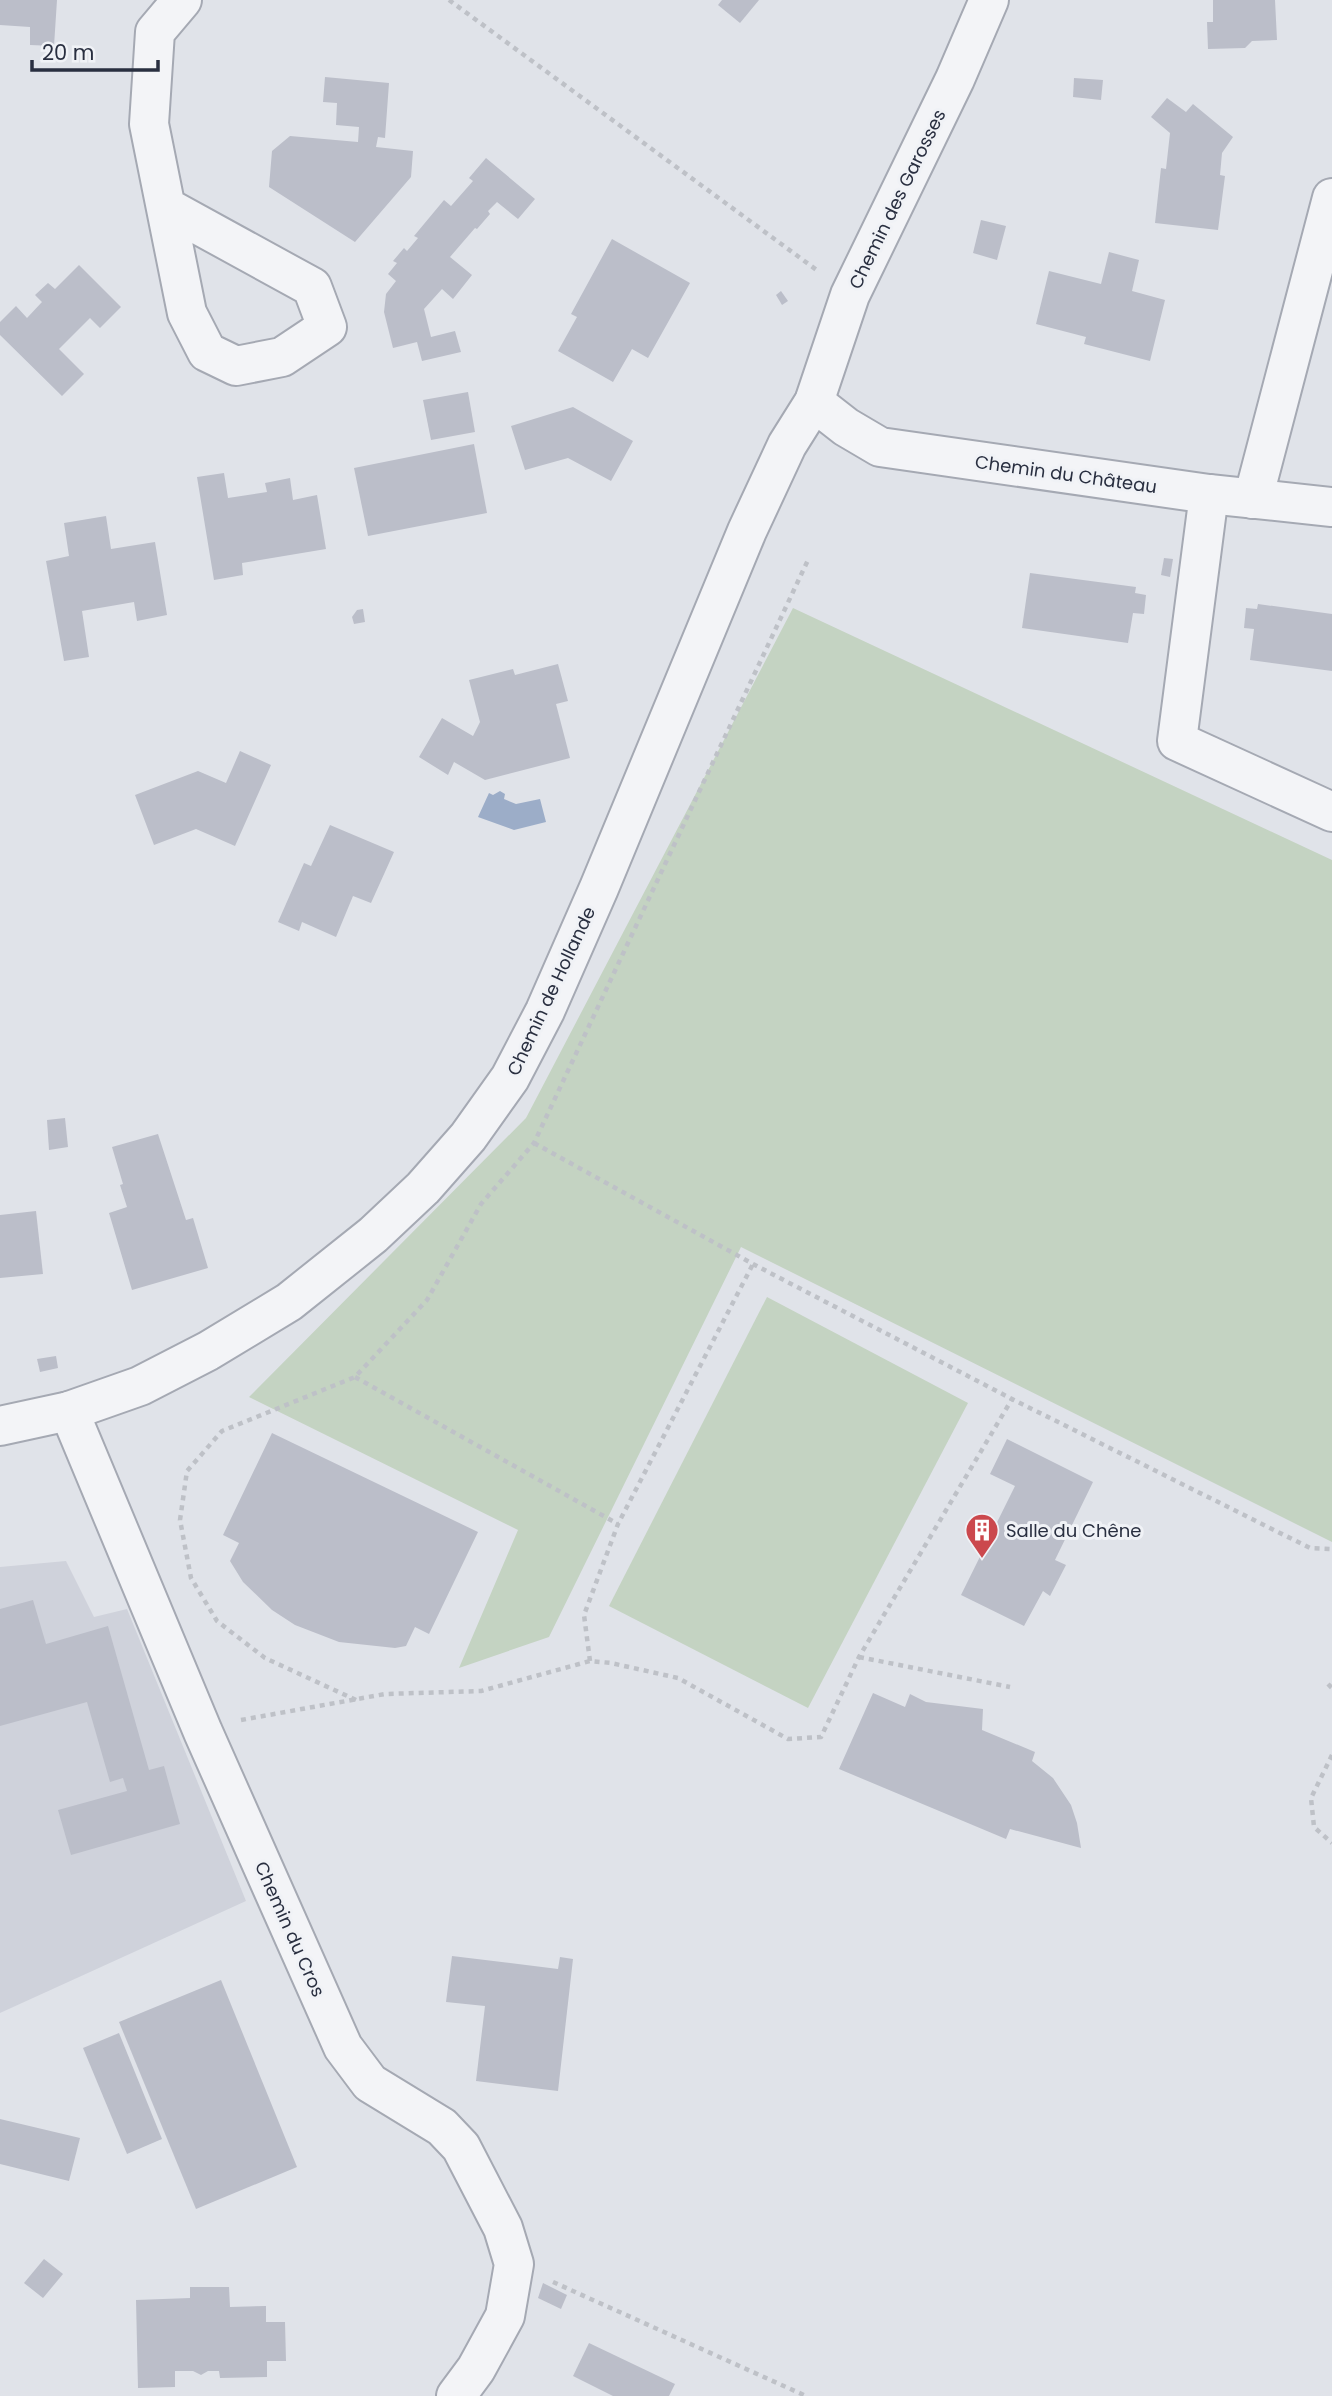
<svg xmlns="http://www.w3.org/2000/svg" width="1332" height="2396" viewBox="0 0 1332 2396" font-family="Poppins,sans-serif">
<rect width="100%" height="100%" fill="#e0e3e9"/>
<!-- built -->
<polygon fill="#cfd2db" points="66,1561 94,1617 127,1609 246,1901 0,2013 0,1567"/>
<!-- green -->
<g fill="#c4d3c2">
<polygon points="793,608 1332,860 1332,1542 741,1247 549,1637 459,1668 518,1530 249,1397 526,1118"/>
<polygon points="767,1297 968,1403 808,1708 609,1606"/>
</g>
<!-- water -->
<polygon fill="#9cadc8" points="500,791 505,794 504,799 516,804 540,799 546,822 514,830 478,817 489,793 493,795"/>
<!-- building -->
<g fill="#bbbec9">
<polygon points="0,0 57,0 54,46 30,45 30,27 0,25"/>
<polygon points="722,0 759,0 740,23 718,5"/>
<polygon points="1213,0 1275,0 1277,40 1252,41 1245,48 1208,49 1207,22 1213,22"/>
<polygon points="325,77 389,83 385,138 378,137 376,147 413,151 411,177 355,242 269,187 272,151 290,136 358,142 359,127 336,125 337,103 323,102"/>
<polygon points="1074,78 1103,80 1101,100 1073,97"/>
<polygon points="1167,98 1186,112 1193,104 1233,137 1222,153 1220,175 1225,176 1218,230 1155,223 1161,168 1166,169 1170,133 1151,117"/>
<polygon points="486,158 535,199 518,219 497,202 488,211 490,214 477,229 475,228 450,257 472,275 453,299 442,289 424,309 431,337 455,331 461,352 422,361 417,342 393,348 384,312 386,294 396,281 388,274 397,263 393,261 404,248 407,251 418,238 414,236 444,200 451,206 473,181 469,178"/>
<polygon points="981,220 1006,226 997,260 973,253"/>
<polygon points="612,239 690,283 648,358 632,349 613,382 558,351 577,317 571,314"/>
<polygon points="1109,252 1139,260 1132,291 1165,300 1150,361 1084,344 1086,337 1036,324 1049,271 1101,284"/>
<polygon points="79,265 121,307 100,328 90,318 59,349 84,374 62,396 0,335 0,322 16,306 27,318 42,302 35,295 48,283 55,289"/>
<polygon points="781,291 788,301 782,305 776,295"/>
<polygon points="468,392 475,432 431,440 423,400"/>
<polygon points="573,407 633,441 611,481 568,458 525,470 511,426"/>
<polygon points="474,444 487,513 368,536 354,468"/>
<polygon points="224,473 228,498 267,492 265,483 290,478 293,500 317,495 326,549 242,563 243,575 214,580 197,477"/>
<polygon points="106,516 111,549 155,542 167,615 137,621 134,602 82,611 89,657 64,661 46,561 69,556 64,523"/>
<polygon points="1164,558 1173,559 1170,577 1161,575"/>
<polygon points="1030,573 1136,587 1135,593 1146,595 1144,614 1133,613 1128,643 1022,628"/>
<polygon points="1258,604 1332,614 1332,671 1250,660 1254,629 1244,628 1246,608 1257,609"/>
<polygon points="363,609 365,622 354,624 352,617 357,610"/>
<polygon points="558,664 568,701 556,704 570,758 485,780 454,762 448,775 419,757 442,718 473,736 480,722 469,680 513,669 515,675"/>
<polygon points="240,751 271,765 235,846 196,829 154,845 135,795 198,771 226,783"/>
<polygon points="330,825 394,852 371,903 353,896 336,937 302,922 299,931 278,922 304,863 311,866"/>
<polygon points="65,1118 68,1147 49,1150 47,1120"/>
<polygon points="158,1134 186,1220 193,1218 208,1268 132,1290 109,1213 127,1207 120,1185 123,1184 112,1147"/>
<polygon points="36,1211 43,1274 0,1278 0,1215"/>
<polygon points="56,1356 58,1368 40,1372 37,1359"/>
<polygon points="272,1433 478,1532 429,1634 415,1627 406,1646 395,1648 339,1642 295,1625 272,1610 243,1582 230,1561 239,1543 223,1535"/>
<polygon points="1007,1439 1093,1482 1055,1560 1066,1565 1050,1596 1043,1591 1024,1626 961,1595 1015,1486 990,1474"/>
<polygon points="33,1600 46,1644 108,1626 149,1770 164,1766 180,1824 71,1855 58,1810 127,1791 123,1778 110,1782 87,1702 0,1726 0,1609"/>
<polygon points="873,1693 905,1707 910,1694 926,1702 983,1709 982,1730 1035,1752 1032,1761 1053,1778 1071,1805 1077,1823 1081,1848 1010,1829 1006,1839 839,1769"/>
<polygon points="452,1956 558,1969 560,1957 573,1959 558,2091 476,2081 485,2006 446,2002"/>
<polygon points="221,1980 297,2167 196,2209 119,2022"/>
<polygon points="119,2033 162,2139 127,2154 83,2048"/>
<polygon points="0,2119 80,2138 69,2181 0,2164"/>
<polygon points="44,2259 63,2274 43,2298 24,2283"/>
<polygon points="543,2283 567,2295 561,2309 538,2298"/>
<polygon points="190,2287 229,2287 230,2307 266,2306 266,2322 285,2322 286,2361 267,2361 267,2377 220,2378 219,2371 208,2371 201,2375 193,2371 175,2371 175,2387 138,2388 136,2300 190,2298"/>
<polygon points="589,2343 675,2384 669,2396 613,2396 573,2376"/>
</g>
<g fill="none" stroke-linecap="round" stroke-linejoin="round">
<defs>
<g id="minor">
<polyline points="166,207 312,287 327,327 282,357 236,366 207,352 187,313 149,124 155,32 182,0"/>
<polyline points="814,402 846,427 880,447 1209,494 1332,507"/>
<polyline points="1209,494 1177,741 1332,812"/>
<polyline points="1253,499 1332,198"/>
<polyline points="69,1411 203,1732 343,2047 370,2083 442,2127 461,2147 503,2228 514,2264 505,2316 476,2369 456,2396"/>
<polyline points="0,1426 69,1411 140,1386 208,1351 289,1302 373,1235 423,1188 468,1137 510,1078 545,1011 599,888 747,531 787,445 814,402 850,295 955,79 989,0"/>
</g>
</defs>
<!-- minor casing -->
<use href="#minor" stroke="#a5a9b3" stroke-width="42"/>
<!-- path -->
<g stroke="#bec1c7" stroke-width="4.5" stroke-dasharray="5 5" stroke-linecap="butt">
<polyline points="449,0 818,271"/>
<polyline points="534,1143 753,1264 1012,1399 1310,1548 1332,1549"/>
<polyline points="355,1377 618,1524"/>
<polyline points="859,1657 1010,1687"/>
<polyline points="590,1661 584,1615 618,1524 753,1264"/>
<polyline points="1328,1684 1332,1688"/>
<polyline points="356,1700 265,1658 217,1621 191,1578 180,1520 187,1471 222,1431 355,1377 427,1300 481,1204 534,1143 808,560"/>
<polyline points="241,1720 385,1694 481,1691 590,1661 611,1663 678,1678 788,1739 821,1737 859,1657 1012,1399"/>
<polyline points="1332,1755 1311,1798 1314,1827 1332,1843"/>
<polyline points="553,2282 806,2396"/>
</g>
<!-- minor -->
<use href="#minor" stroke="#f3f4f7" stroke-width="38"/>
</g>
<!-- icons -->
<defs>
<symbol id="building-pin" viewBox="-11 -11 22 30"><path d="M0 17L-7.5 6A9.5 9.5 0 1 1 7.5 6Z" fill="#cb484d" stroke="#f0f2f6"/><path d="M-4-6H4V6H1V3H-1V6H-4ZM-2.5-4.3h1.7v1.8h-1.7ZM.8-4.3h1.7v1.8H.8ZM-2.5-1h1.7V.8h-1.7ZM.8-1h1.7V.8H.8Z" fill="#fff"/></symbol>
</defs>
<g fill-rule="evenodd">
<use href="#building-pin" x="963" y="1511" width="38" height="52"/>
</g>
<g text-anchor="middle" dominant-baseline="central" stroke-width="6" stroke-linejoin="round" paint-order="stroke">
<!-- street labels -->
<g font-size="18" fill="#292f40" stroke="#f0f2f6">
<text transform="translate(897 199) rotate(-64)">Chemin des Garosses</text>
<text transform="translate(1066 474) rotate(8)">Chemin du Château</text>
<text transform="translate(551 991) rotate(-65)">Chemin de Hollande</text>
<text transform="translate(290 1929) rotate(66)">Chemin du Cros</text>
</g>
<!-- poi labels -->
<g font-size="18" fill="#292f40" stroke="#f0f2f6" text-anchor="start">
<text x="1006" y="1530">Salle du Chêne</text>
</g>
</g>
<!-- scale -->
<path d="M32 60v10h126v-10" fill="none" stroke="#292f40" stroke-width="3.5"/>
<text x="42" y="60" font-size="21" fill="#292f40" stroke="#f0f2f6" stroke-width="5" paint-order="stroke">20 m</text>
</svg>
